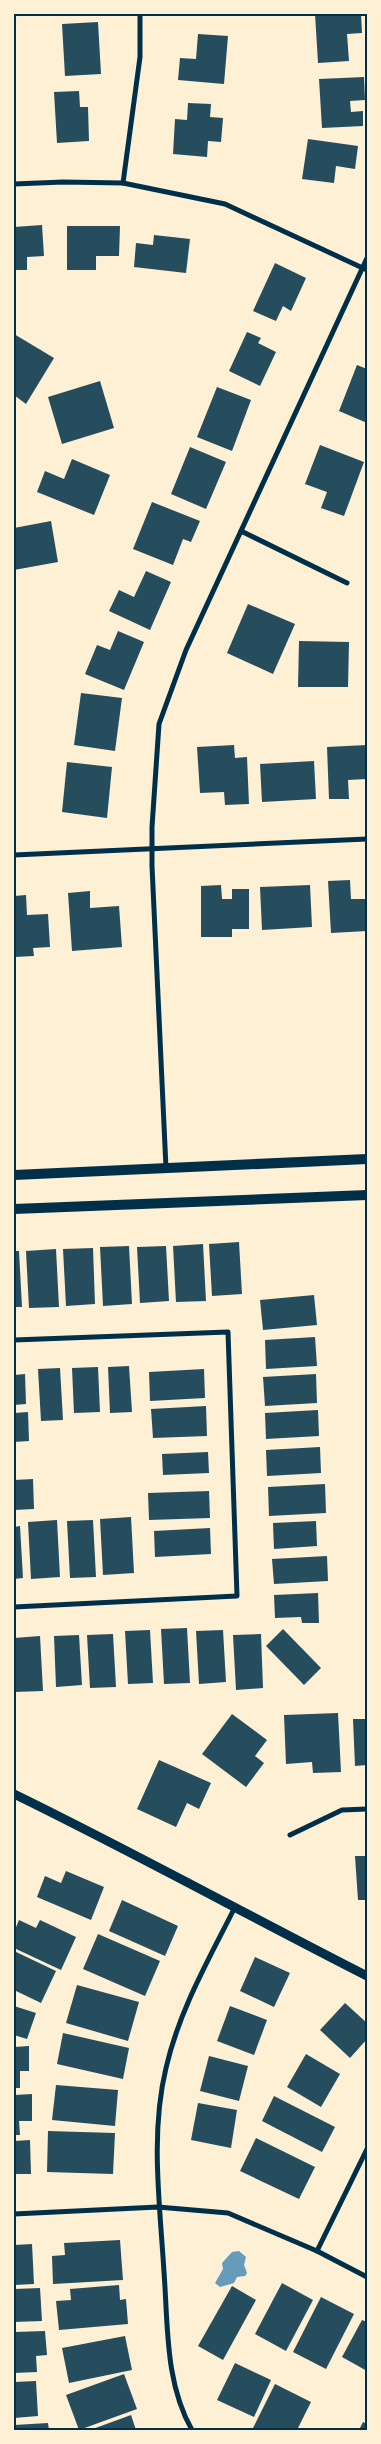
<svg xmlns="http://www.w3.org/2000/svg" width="381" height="2444" viewBox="0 0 381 2444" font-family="Montserrat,sans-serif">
<rect width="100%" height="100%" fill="#fdf0d5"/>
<!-- water -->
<polygon fill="#669bbc" points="239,2251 246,2257 244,2265 247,2273 245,2276 237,2277 234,2283 220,2287 215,2283 223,2269 222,2263 232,2252"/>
<!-- building -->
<g fill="#264d5e">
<polygon points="315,14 361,14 362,33 347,34 349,61 318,63"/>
<polygon points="98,22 101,74 65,76 62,24"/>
<polygon points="198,34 228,36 224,84 178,80 180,58 196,59"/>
<polygon points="364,77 365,100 350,101 351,112 363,111 363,126 322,128 319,79"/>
<polygon points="79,91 80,107 88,107 89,141 57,143 54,92"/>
<polygon points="188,103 211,104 210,117 223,118 221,142 208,141 207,157 173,154 175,119 187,120"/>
<polygon points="308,139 358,146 355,169 336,166 334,183 302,179"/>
<polygon points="42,225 44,256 27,257 27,270 14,270 14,227"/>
<polygon points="67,226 120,226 119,256 96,256 96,270 67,270"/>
<polygon points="154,235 190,239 186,273 134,267 136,243 153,245"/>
<polygon points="275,263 306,278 291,311 283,306 276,321 253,311"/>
<polygon points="247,332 261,338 258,343 276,352 260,386 229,371"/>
<polygon points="14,334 54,358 26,404 14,395"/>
<polygon points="357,365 367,369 367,423 339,411"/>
<polygon points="100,381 114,428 62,444 48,397"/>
<polygon points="217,387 251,400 232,451 197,437"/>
<polygon points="320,445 364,462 344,516 321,508 327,492 305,484"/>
<polygon points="190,447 226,462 206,509 171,494"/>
<polygon points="72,459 110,475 94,515 37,492 45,471 64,479"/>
<polygon points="152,502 200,521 191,542 183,539 173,565 133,549"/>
<polygon points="51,521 58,562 14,570 14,528"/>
<polygon points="146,571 171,582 150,630 109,611 119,590 134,597"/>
<polygon points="248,604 295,624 273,674 227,653"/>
<polygon points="118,631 144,642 124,690 85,674 97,645 110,650"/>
<polygon points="299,641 349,642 348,687 298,687"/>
<polygon points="81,693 122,698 115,751 74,745"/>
<polygon points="234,745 235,758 247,757 249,804 225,805 224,792 200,793 197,747"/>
<polygon points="367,745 367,779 348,780 349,799 329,799 327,747"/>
<polygon points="314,761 316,799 262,802 260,764"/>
<polygon points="67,762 112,767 107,818 62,812"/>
<polygon points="350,880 351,899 367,899 367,931 331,933 328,881"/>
<polygon points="221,885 222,899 232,899 232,889 249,889 249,929 232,929 232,937 201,937 201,886"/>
<polygon points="310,885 312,927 262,930 260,887"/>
<polygon points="90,891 90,908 119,906 122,947 72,951 68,893"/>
<polygon points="26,895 27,915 48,914 50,947 33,948 34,956 14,957 14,896"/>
<polygon points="239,1242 242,1294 212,1296 209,1244"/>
<polygon points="203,1244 206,1301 176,1302 173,1246"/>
<polygon points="129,1246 132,1304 103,1306 100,1247"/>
<polygon points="166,1246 169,1301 140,1303 137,1247"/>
<polygon points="93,1248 95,1304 66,1306 63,1249"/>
<polygon points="56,1249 59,1307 29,1308 26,1251"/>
<polygon points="14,1251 19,1251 22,1307 14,1307"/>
<polygon points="314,1295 317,1325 263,1330 260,1300"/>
<polygon points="315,1337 317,1366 266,1369 265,1340"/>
<polygon points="129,1366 132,1412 110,1413 108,1367"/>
<polygon points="98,1367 100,1412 74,1413 72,1368"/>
<polygon points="60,1368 63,1420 41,1421 38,1369"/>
<polygon points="204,1369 205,1398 150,1401 149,1372"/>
<polygon points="25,1374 26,1404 14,1405 14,1375"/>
<polygon points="316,1374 317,1403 265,1406 263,1377"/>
<polygon points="206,1406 207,1436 153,1438 151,1409"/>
<polygon points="318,1410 319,1436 266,1439 265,1413"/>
<polygon points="28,1412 29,1441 14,1442 14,1413"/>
<polygon points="320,1447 321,1473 267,1476 266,1450"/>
<polygon points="208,1452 209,1473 163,1475 162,1454"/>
<polygon points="33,1479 34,1509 14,1510 14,1480"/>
<polygon points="325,1484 326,1513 269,1516 268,1487"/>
<polygon points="209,1491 210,1518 149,1520 148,1493"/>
<polygon points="131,1517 134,1573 103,1575 100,1519"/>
<polygon points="57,1520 60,1577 31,1579 28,1522"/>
<polygon points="93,1520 96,1577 70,1578 67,1521"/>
<polygon points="316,1521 317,1546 274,1549 273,1523"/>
<polygon points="20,1526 23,1578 14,1579 14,1527"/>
<polygon points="210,1528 211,1554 155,1557 154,1531"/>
<polygon points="327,1556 328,1581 274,1584 272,1559"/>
<polygon points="318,1593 319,1623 302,1623 301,1617 275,1618 274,1595"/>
<polygon points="187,1628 190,1683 164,1684 161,1629"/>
<polygon points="283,1629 321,1668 304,1685 266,1646"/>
<polygon points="150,1630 153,1683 128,1684 125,1631"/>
<polygon points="223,1630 226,1682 199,1684 196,1631"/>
<polygon points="113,1634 116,1687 90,1688 87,1635"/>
<polygon points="261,1634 263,1688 236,1690 233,1635"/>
<polygon points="79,1635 82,1685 56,1687 54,1636"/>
<polygon points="40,1636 43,1691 14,1692 14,1638"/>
<polygon points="338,1713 341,1772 313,1773 312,1762 286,1764 284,1715"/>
<polygon points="232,1714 267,1740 255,1756 264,1763 246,1787 202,1754"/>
<polygon points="353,1719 367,1719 367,1765 355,1766"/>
<polygon points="159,1760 211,1783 199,1809 187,1803 176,1827 137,1809"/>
<polygon points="355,1856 367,1856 367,1900 358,1900"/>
<polygon points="66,1871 104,1887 91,1920 37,1897 45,1876 61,1883"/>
<polygon points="122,1900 178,1926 165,1956 109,1931"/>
<polygon points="19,1920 36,1928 40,1920 76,1937 61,1970 14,1948 14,1932"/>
<polygon points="98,1934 160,1961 145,1996 83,1969"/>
<polygon points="14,1951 56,1971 41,2003 14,1990"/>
<polygon points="255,1957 290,1973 274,2007 240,1991"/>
<polygon points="77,1985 139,2002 128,2041 66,2023"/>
<polygon points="345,2003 367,2023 367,2039 350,2058 320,2030"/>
<polygon points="14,2006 36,2013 27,2039 14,2035"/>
<polygon points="230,2006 267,2020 254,2055 217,2041"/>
<polygon points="63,2033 129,2048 123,2079 57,2064"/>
<polygon points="29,2046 29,2071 20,2071 20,2088 14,2088 14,2047"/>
<polygon points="306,2054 340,2074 321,2107 287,2087"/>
<polygon points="209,2056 248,2066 239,2101 200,2091"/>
<polygon points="56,2085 118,2090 115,2126 52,2120"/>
<polygon points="32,2094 32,2121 19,2121 20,2135 14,2135 14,2095"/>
<polygon points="274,2096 335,2127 322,2152 262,2121"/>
<polygon points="198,2103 237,2110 231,2148 191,2140"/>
<polygon points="48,2131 115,2133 113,2174 47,2172"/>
<polygon points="256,2138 315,2167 299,2199 240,2171"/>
<polygon points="30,2140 31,2174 14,2174 14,2141"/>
<polygon points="120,2240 123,2280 53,2284 52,2256 65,2255 64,2243"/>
<polygon points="32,2244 34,2284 14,2285 14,2245"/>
<polygon points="282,2283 313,2300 286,2351 255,2334"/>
<polygon points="119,2285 120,2300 126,2299 128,2324 59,2330 56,2301 71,2300 70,2289"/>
<polygon points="232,2286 256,2300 223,2360 198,2346"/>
<polygon points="40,2288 42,2321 14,2322 14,2289"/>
<polygon points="321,2297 354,2314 326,2369 293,2352"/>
<polygon points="362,2320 367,2322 367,2371 342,2357"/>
<polygon points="45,2331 47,2355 36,2356 37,2372 14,2373 14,2332"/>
<polygon points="125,2336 132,2370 69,2383 62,2348"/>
<polygon points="235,2363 271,2380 254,2417 217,2400"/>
<polygon points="124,2374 137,2409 79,2430 66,2395"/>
<polygon points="36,2381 38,2416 14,2418 14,2382"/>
<polygon points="275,2384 311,2402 297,2430 252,2430"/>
<polygon points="131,2415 136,2430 90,2430"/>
<polygon points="363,2422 367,2424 367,2430 359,2430"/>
<polygon points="48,2423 49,2430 14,2430 14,2425"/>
</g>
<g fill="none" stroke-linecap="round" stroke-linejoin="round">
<!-- minor -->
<g stroke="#003049" stroke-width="5">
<polyline points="123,183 140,57 140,14"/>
<polyline points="14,184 63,182 123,183 225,204 367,270"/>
<polyline points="241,531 347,583"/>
<polyline points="14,855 367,839"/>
<polyline points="166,1168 152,866 152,827 159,724 186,650 367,258"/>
<polyline points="14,1340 228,1332 237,1596 14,1607"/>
<polyline points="290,1835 342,1810 367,1809"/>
<polyline points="14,2214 158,2207 228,2213 317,2251 367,2277"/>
<polyline points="317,2251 367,2149"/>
<path d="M192,2430c-27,-47 -24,-105 -28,-158 -4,-67 -14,-138 2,-204 13,-57 42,-107 68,-159"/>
</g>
<!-- tertiary -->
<path stroke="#003049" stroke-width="9" d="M14,1794c119,58 235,122 353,182"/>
<!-- secondary -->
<g stroke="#003049" stroke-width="10">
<polyline points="14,1175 367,1159"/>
<polyline points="14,1209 367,1195"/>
</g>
</g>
<!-- border -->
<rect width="381" height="2444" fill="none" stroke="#fdf0d5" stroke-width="30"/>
<rect x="15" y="15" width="351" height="2414" fill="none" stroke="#003049" stroke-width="2"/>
</svg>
